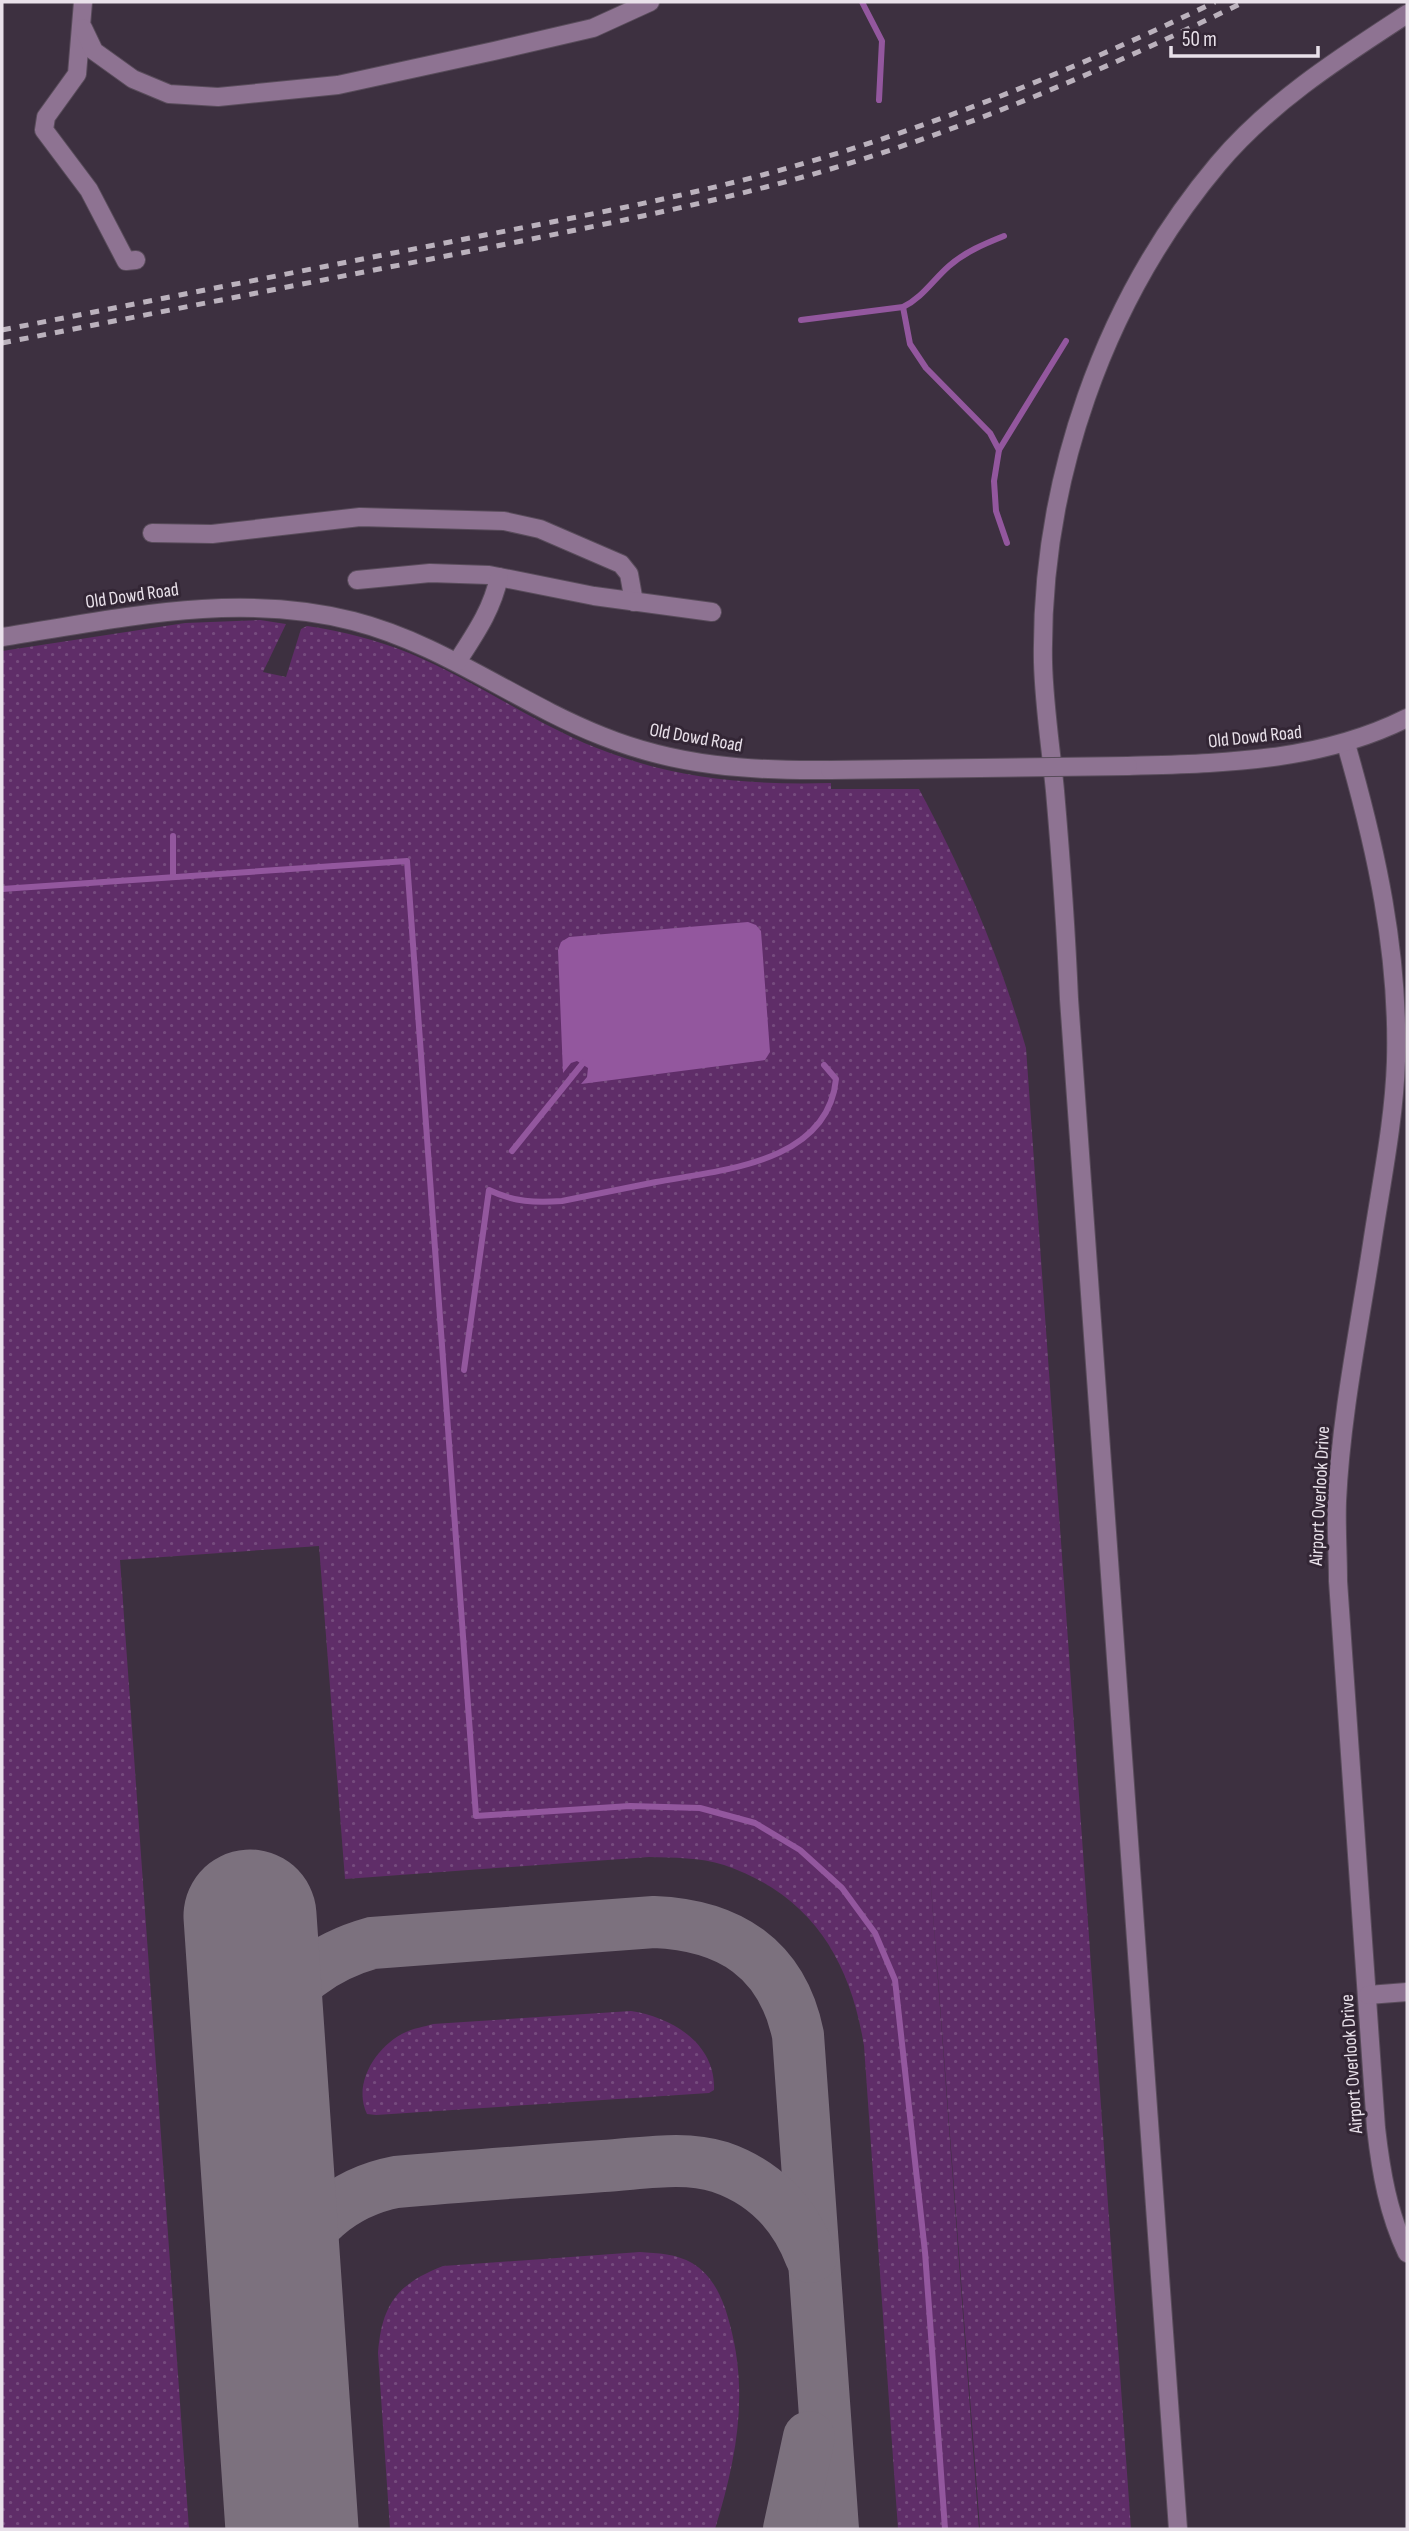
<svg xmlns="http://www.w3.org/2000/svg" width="1409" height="2531" viewBox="0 0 1409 2531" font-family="'Sofia Sans Condensed',sans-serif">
<defs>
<pattern id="grass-dots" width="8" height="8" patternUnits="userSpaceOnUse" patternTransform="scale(1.75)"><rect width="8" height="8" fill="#5f2d68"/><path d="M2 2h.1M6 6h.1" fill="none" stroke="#764b7e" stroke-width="1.8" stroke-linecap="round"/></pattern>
</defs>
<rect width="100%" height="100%" fill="#3d3040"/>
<!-- grass -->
<g fill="url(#grass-dots)">
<path d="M260,620l26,4 -23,48 23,5 15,-48 6,-3c35,5 69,14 102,27 70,29 131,75 201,100 72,27 144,32 221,30v6h88c46,86 80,166 107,259l105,1481h-151l-54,-709 53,709h-81l-34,-483c-14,-87 -53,-151 -140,-181 -24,-8 -50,-7 -75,-8l-304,22 -26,-333 -199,14 69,969h-187v-1878l183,-28z"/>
<path d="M631,2011c40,6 85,32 83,79l-5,3 -333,22 -9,-1c-15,-31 10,-69 39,-82 8,-4 18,-5 27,-8z"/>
<path d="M640,2252c17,1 37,2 52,11 22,13 32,38 38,62 19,70 6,136 -15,204h-325l-12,-176c4,-49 19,-69 65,-87z"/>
</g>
<!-- water -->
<polygon fill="#93579e" points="748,922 756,925 761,931 770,1052 765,1060 581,1084 587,1077 588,1068 577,1061 571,1063 563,1073 558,950 561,942 569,937"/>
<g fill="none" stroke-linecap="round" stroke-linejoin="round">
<!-- stream -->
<g stroke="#93579e" stroke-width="6">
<polyline points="862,2 882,41 879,100"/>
<polyline points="903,307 910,344 926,368 990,433 999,450 994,481 996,511 1007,543"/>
<path d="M801,320l102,-13c19,-9 30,-27 46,-41 16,-14 35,-22 55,-30"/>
<polyline points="999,450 1066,341"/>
<polyline points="173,836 173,876"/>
<polyline points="2,889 407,861 476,1816 630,1806 700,1808 755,1823 800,1850 842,1888 875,1933 895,1980 925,2252 945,2529"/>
<polyline points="512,1151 583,1063"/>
<path d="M464,1370l25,-180c25,12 46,13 73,11 31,-6 63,-13 94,-19 66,-12 172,-19 180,-103l-12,-14"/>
</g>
<!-- taxiway -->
<g stroke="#7c717e" stroke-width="52">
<path d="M261,2074c2,-14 2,-29 6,-43 12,-46 62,-76 105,-88l282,-21c75,3 128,36 144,113l35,494"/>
<path d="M280,2347c1,-22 0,-45 5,-65 13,-54 59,-90 111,-100 69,-6 138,-11 207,-16 37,-2 81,-11 117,1 44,15 75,47 91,90"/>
<polyline points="789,2529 809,2437"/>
</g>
<!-- runway -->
<polyline stroke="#7c717e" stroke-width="133" points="250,1916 292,2529"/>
<defs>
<g id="minor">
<polyline points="83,2 77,74 46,117 44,130 89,190 126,261 136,260"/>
<polyline points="83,28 94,51 133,79 169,94 218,97 338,85 494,51 593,28 650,2"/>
<polyline points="152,533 212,534 360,517 504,521 540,529 621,564 629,574 634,602"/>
<polyline points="357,580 430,573 489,575 594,596 712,612"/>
<path d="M2,637c116,-18 234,-46 351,-16 90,23 163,81 249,115 74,30 149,35 228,34"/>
<path d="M457,662c18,-28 35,-52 42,-85"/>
<path d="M1346,744c30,104 53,208 50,317 -2,61 -15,123 -24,183 -13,85 -31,171 -35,257 -1,27 1,53 1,80l38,547c5,44 12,85 31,125"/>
<path d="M1128,766c96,-3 191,-4 279,-48"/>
<polyline points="1368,1995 1407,1992"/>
<path d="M1178,2529l-109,-1530c-3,-70 -8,-139 -14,-208 -4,-42 -11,-86 -12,-129 -3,-179 60,-361 175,-498 52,-62 123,-107 189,-150"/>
</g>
</defs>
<!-- minor casing -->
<use href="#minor" stroke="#594c5b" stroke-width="20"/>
<!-- minor -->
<use href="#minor" stroke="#8e7392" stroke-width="18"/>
<!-- rail -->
<g stroke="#bbb2bd" stroke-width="5" stroke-dasharray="9 9" stroke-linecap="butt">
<path d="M2,330c149,-29 298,-59 448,-88 105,-21 212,-40 316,-68 155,-42 304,-102 449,-172"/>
<path d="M2,343c144,-28 289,-57 434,-85 110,-22 221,-43 330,-71 166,-43 324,-110 478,-185"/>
</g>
<defs>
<polyline id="minor-bridge" points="830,770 1128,766"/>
</defs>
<!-- minor-bridge casing -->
<use href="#minor-bridge" stroke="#594c5b" stroke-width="20" stroke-linecap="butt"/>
<!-- minor-bridge -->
<use href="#minor-bridge" stroke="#8e7392" stroke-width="18"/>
</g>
<g text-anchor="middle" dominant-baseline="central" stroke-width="6" stroke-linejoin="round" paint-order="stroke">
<!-- street labels -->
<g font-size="19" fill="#e9e1ea" stroke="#332635">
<text transform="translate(132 596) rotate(-8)">Old Dowd Road</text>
<text transform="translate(1255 737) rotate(-6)">Old Dowd Road</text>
<text transform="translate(696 738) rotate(10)">Old Dowd Road</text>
<text transform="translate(1320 1496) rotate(-87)">Airport Overlook Drive</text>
<text transform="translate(1352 2064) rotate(-94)">Airport Overlook Drive</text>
</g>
</g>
<!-- border -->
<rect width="1409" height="2531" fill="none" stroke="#e9e1ea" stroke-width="7"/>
<!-- scale -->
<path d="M1171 46v10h147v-10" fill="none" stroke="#e9e1ea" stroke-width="3.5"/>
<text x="1182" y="46" font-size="21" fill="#e9e1ea" stroke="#332635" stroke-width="5" paint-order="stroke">50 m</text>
</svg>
